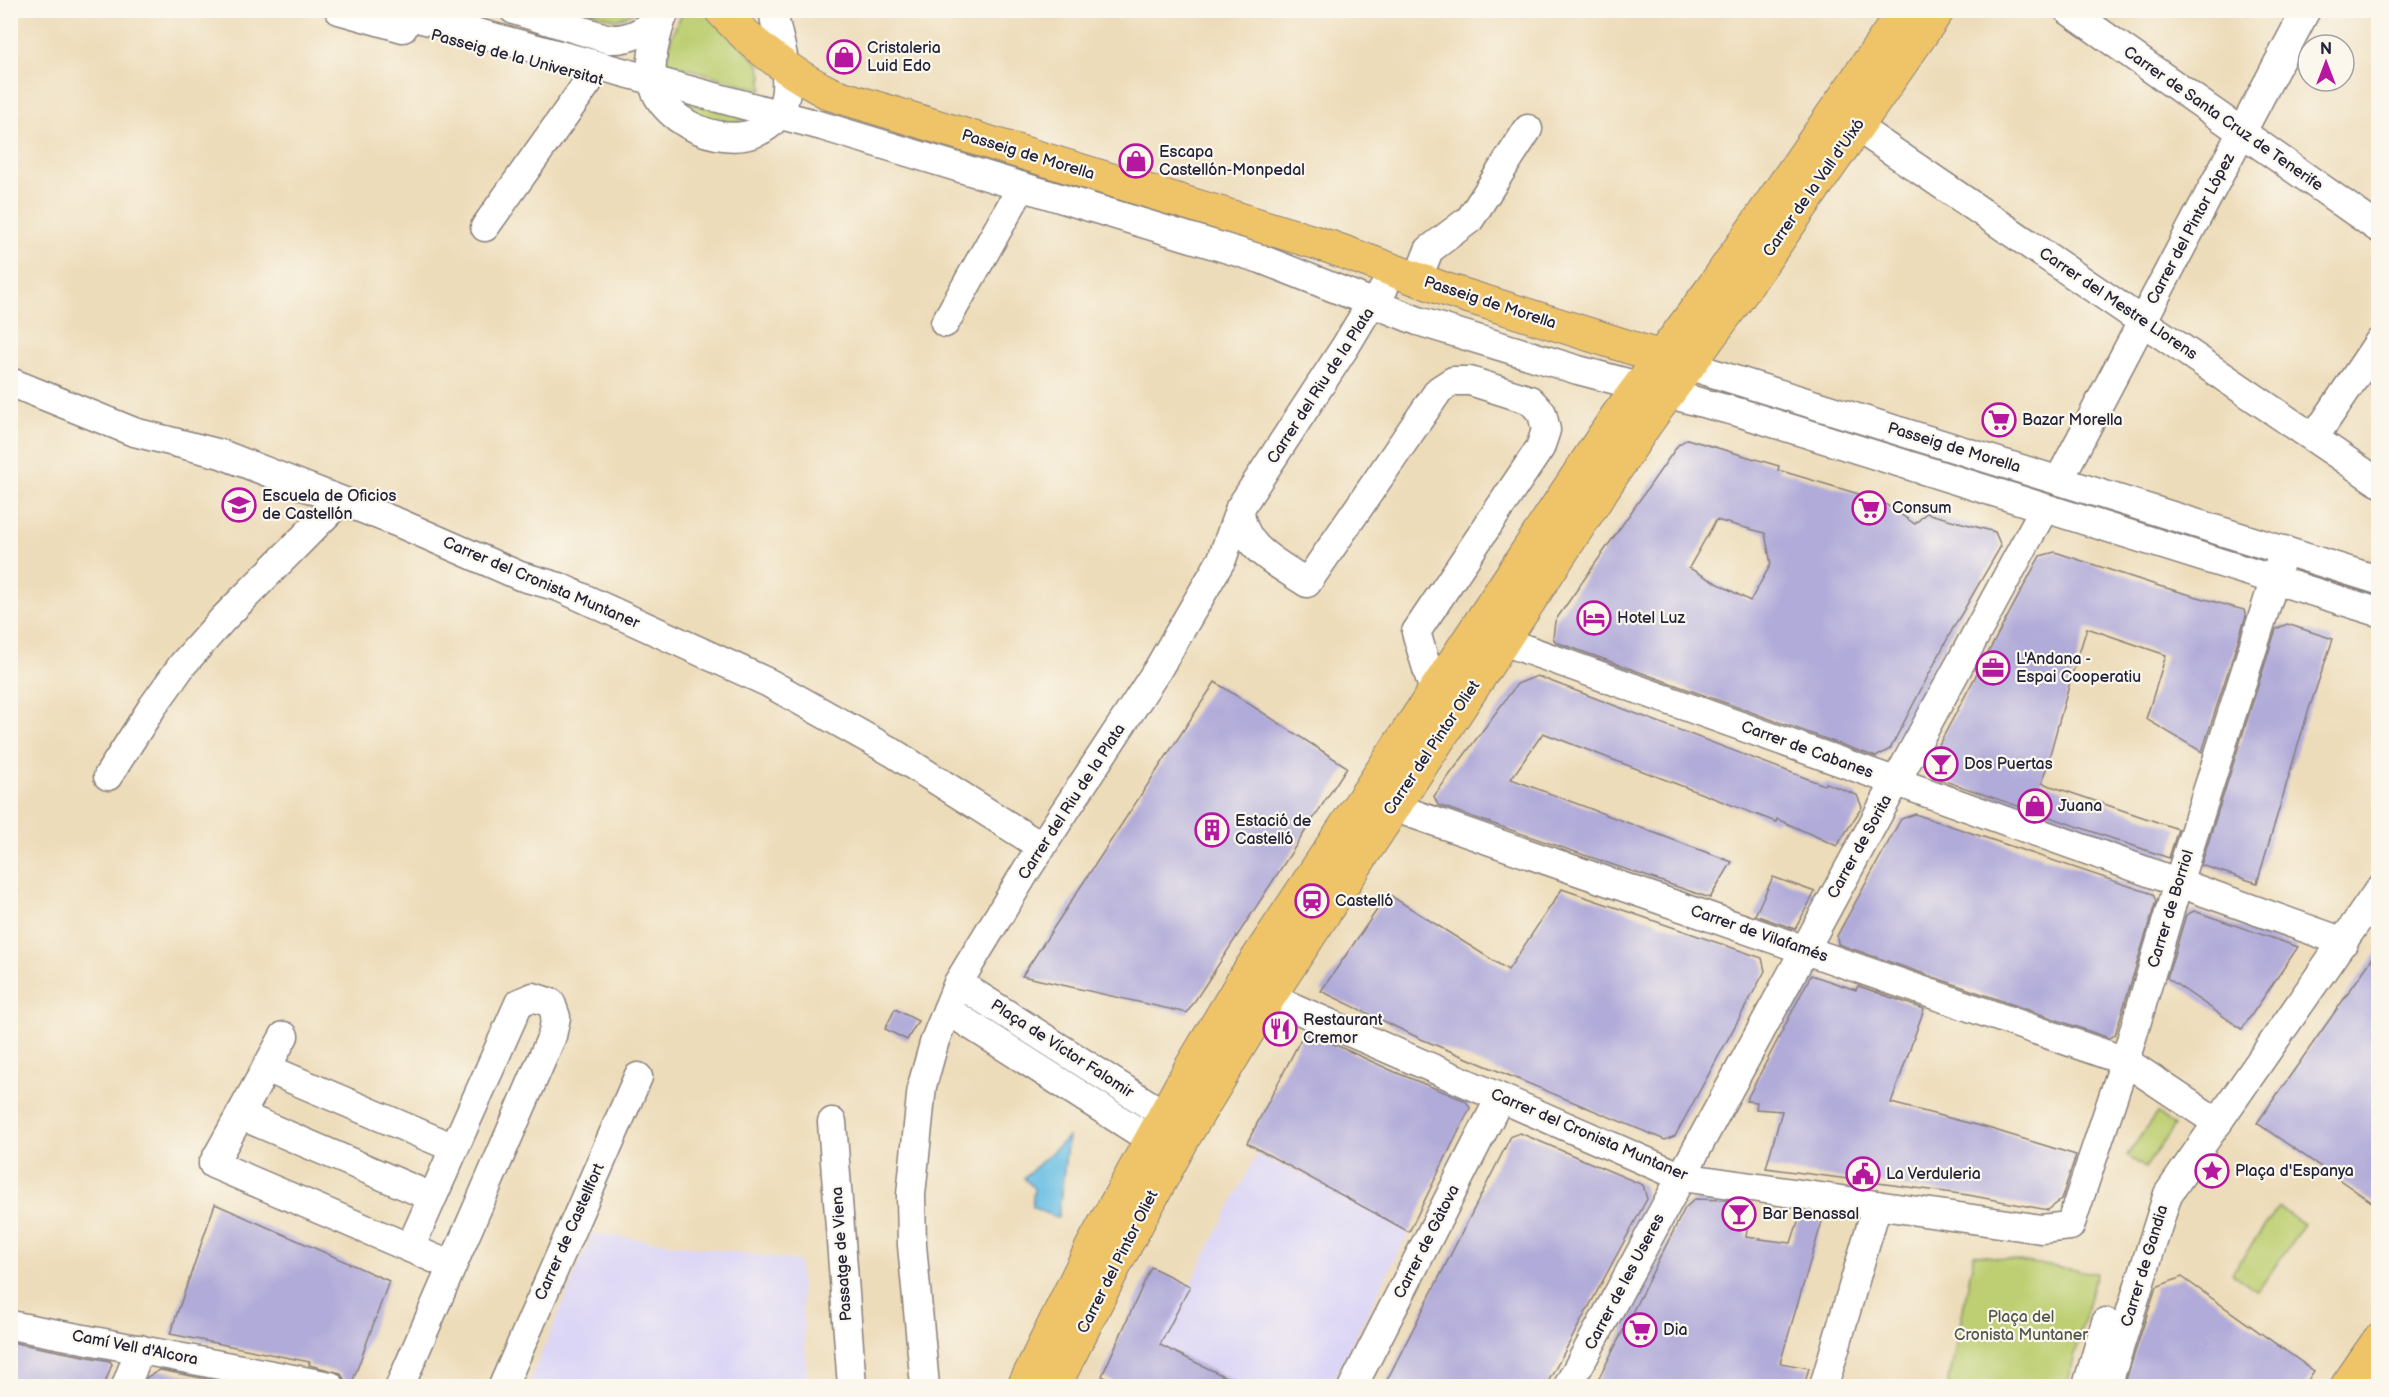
<svg xmlns="http://www.w3.org/2000/svg" width="2389" height="1397" viewBox="0 0 2389 1397" font-family="'Balsamiq Sans',sans-serif">
<rect width="100%" height="100%" fill="#fbf7ec"/>
<filter id="ink" filterUnits="userSpaceOnUse"><feTurbulence type="fractalNoise" baseFrequency=".0167" numOctaves="2"/><feDisplacementMap in="SourceGraphic" scale="12" xChannelSelector="R" yChannelSelector="G"/><feConvolveMatrix kernelMatrix="1 2 1 2 8 2 1 2 1" color-interpolation-filters="sRGB"/></filter>
<filter id="wash" filterUnits="userSpaceOnUse"><feTurbulence type="fractalNoise" baseFrequency=".008" numOctaves="4" result="noise"/><feDisplacementMap in="SourceGraphic" scale="24" xChannelSelector="R" yChannelSelector="G"/><feGaussianBlur stdDeviation="1.35" result="paint"/><feColorMatrix in="noise" values="0 0 0 0 0 0 0 0 0 0 0 0 0 0 0 0 0 1.4 0 .05"/><feComposite in="paint" operator="in"/></filter>
<g filter="url(#wash)">
<rect width="100%" height="100%" fill="#eddcb9"/>
<!-- built -->
<g fill="#dcd6f6">
<polygon points="1257,1154 1338,1192 1409,1232 1330,1386 1138,1386"/>
<polygon points="593,1233 799,1261 808,1386 531,1386 529,1382"/>
</g>
<!-- green -->
<g fill="#bdcf72" stroke="#707856" stroke-width="1.5">
<polygon points="585,11 637,10 637,11 617,20"/>
<path d="M684,11h22l53,53 3,12v14l-96,-28c2,-19 8,-35 18,-51z"/>
<path d="M679,100l67,17c-23,18 -48,-3 -67,-17z"/>
<polygon points="2157,1113 2174,1126 2145,1168 2127,1155"/>
<polygon points="2278,1207 2304,1224 2258,1291 2232,1273"/>
<polygon points="1974,1254 2096,1273 2067,1386 1948,1386"/>
</g>
<!-- water -->
<polygon fill="#66bde3" stroke="#44708f" stroke-width="1.5" points="1068,1137 1058,1218 1032,1207 1034,1188 1024,1178"/>
<g id="blocks">
<!-- building -->
<g fill="#b1abd9" fill-rule="evenodd">
<path d="M1687,439l92,27 -1,4 101,30 36,24 11,-11 69,19 6,14 -49,84 -62,119 -14,8 -320,-115 -3,-4 2,-17 123,-176zM1716,520l49,13 6,31 -21,37 -61,-33z"/>
<polygon points="2055,552 2159,586 2244,610 2246,616 2202,752 2146,719 2166,655 2087,628 2072,675 2042,783 2178,829 2169,858 1933,777 1928,765 2040,556"/>
<polygon points="2287,624 2333,639 2307,715 2257,883 2201,865 2276,629"/>
<polygon points="1537,676 1824,785 1826,783 1857,795 1862,807 1837,846 1777,819 1776,822 1543,733 1511,779 1732,862 1710,898 1438,805 1434,796 1517,684"/>
<polygon points="1215,682 1347,767 1187,1013 1022,976"/>
<polygon points="1915,814 2153,894 2156,901 2115,1035 2109,1038 1838,944 1837,936 1901,819"/>
<polygon points="1773,877 1815,892 1795,929 1755,915"/>
<polygon points="1562,889 1762,958 1765,971 1675,1136 1665,1140 1421,1039 1321,991 1388,894 1508,970"/>
<polygon points="2194,911 2298,947 2242,1029 2167,978 2186,915"/>
<polygon points="2379,949 2379,1207 2257,1123"/>
<polygon points="1811,975 1856,990 1858,986 1924,1009 1891,1103 1988,1128 2076,1155 2061,1200 2048,1210 1968,1195 1766,1168 1782,1111 1756,1109 1757,1102 1746,1101"/>
<polygon points="895,1009 918,1021 907,1040 885,1029"/>
<polygon points="1305,1031 1395,1072 1466,1101 1470,1108 1409,1232 1247,1143"/>
<polygon points="1520,1133 1643,1185 1647,1199 1546,1386 1384,1386 1511,1136"/>
<polygon points="1695,1199 1726,1200 1750,1205 1746,1237 1791,1243 1801,1212 1824,1215 1780,1363 1809,1368 1804,1386 1595,1386 1685,1208"/>
<polygon points="215,1204 389,1281 351,1386 346,1386 345,1380 340,1373 309,1365 310,1362 170,1334"/>
<polygon points="1151,1267 1190,1286 1160,1345 1244,1386 1121,1386 1102,1376"/>
<polygon points="2182,1277 2314,1371 2304,1386 2124,1386 2156,1287"/>
<polygon points="10,1342 110,1361 112,1364 104,1386 10,1386"/>
<polygon points="160,1370 227,1383 227,1386 143,1386 147,1377"/>
</g>
</g>
</g>
<g filter="url(#ink)">
<use href="#blocks" fill-opacity="0" stroke="#887f7a" stroke-width="1.5"/>
<g fill="none" stroke-linecap="round" stroke-linejoin="round">
<defs>
<g id="minor">
<polyline points="339,10 403,28"/>
<polyline points="385,10 478,33 822,126 1261,259 1418,321 1578,370 1741,413 2378,612"/>
<path d="M514,10l95,29c24,1 36,-9 54,-23"/>
<path d="M665,10c-8,21 -18,55 -11,77 16,48 111,76 130,14 8,-27 -7,-63 -11,-91"/>
<polyline points="2068,10 2378,228"/>
<polyline points="1857,127 2378,482"/>
<polyline points="485,227 591,78"/>
<polyline points="1418,278 1429,250 1470,219 1528,129"/>
<polyline points="945,323 1016,197"/>
<polyline points="1690,366 2378,580"/>
<polyline points="10,382 134,432 221,454 399,523 520,576 559,587 769,683 892,752 1042,847"/>
<polyline points="2314,438 2378,343"/>
<polyline points="2059,480 2306,10"/>
<path d="M1240,508c0,40 38,55 67,75l132,-193 14,-9h17l60,19 12,13 4,17 -6,18 -124,184 18,60"/>
<polyline points="1503,641 2344,942"/>
<polyline points="108,776 153,706 183,664 223,619 340,501"/>
<polyline points="1393,807 2125,1061 2218,1123"/>
<polyline points="958,983 1165,1115 1179,1132"/>
<polyline points="1269,997 1682,1177 2041,1229 2070,1226 2125,1061 2178,883 2284,550"/>
<polyline points="947,1010 1151,1140 1174,1138"/>
<polyline points="284,1036 213,1164 452,1266"/>
<polyline points="266,1068 454,1148"/>
<polyline points="240,1115 432,1197"/>
<polyline points="832,1122 852,1386"/>
<polyline points="10,1325 330,1386"/>
<polyline points="126,1386 140,1349"/>
<polyline points="400,1386 552,1036 556,1017 551,1003 533,997 519,1003 410,1248"/>
<polyline points="503,1386 638,1077"/>
<polyline points="925,1386 912,1245 911,1195 922,1086 935,1040 958,983 1029,866 1158,669 1222,559 1240,508 1345,347 1366,312 1375,304 1384,288"/>
<polyline points="1353,1386 1500,1098"/>
<polyline points="1568,1386 2039,518"/>
<polyline points="1824,1386 1877,1205"/>
<polyline points="2087,1386 2106,1322"/>
<polyline points="2107,1386 2168,1194 2378,891"/>
</g>
<g id="major">
<path d="M721,10c31,35 68,63 110,84l499,153 114,42 236,74"/>
<polyline points="1024,1386 1092,1247 1190,1069 1244,979 1617,416 1713,287 1905,10"/>
<polyline points="1054,1386 1117,1261 1184,1137 1269,997 1645,425 1735,302 1938,10"/>
<polyline points="2347,1386 2378,1341"/>
</g>
</defs>
<!-- minor casing -->
<use href="#minor" stroke="#887f7a" stroke-width="31"/>
<!-- major casing -->
<use href="#major" stroke="#887f7a" stroke-width="35"/>
<!-- minor -->
<use href="#minor" stroke="#fff" stroke-width="28"/>
<!-- major -->
<use href="#major" stroke="#efc469" stroke-width="33"/>
</g>
</g>
<!-- icons -->
<defs>
<symbol id="shop-ring" viewBox="-11 -11 22 22"><circle r="9.5" fill="#fbf7ec" stroke="#b5179e" stroke-width="1.5"/><path d="M-5-2.5h2.3a2.7 3.5 0 0 1 5.4 0H5L5.5 6h-11ZM-1.5-2.5h3a1.5 2.3 0 0 0-3 0Z" fill="#b5179e"/></symbol>
<symbol id="supermarket-ring" viewBox="-11 -11 22 22"><circle r="9.5" fill="#fbf7ec" stroke="#b5179e" stroke-width="1.5"/><path d="M-6-5.5h2.5l.6 2H6L4.5 2H-2.5L-4.4-4H-6ZM-1.5 3.2a1.3 1.3 0 1 0 .1 0ZM3 3.2a1.3 1.3 0 1 0 .1 0Z" fill="#b5179e"/></symbol>
<symbol id="school-ring" viewBox="-11 -11 22 22"><circle r="9.5" fill="#fbf7ec" stroke="#b5179e" stroke-width="1.5"/><path d="M0-5L7-2L0 1L-7-2ZM-4 1L0 2.5L4 1V4Q0 6-4 4Z" fill="#b5179e"/></symbol>
<symbol id="hotel-ring" viewBox="-11 -11 22 22"><circle r="9.5" fill="#fbf7ec" stroke="#b5179e" stroke-width="1.5"/><path d="M-6-4.5h1.5V1H6V5H4.5V3h-9V5H-6ZM-4 0a1.8 1.8 0 1 1 3.6 0ZM.5 0V-2.5h3Q6-2.5 6 0Z" fill="#b5179e"/></symbol>
<symbol id="office-ring" viewBox="-11 -11 22 22"><circle r="9.5" fill="#fbf7ec" stroke="#b5179e" stroke-width="1.5"/><path d="M-6-3h4V-5.5h4V-3h4V5H-6ZM-1-4.5V-3h2v-1.5ZM-6 0V1H6V0Z" fill="#b5179e"/></symbol>
<symbol id="bar-ring" viewBox="-11 -11 22 22"><circle r="9.5" fill="#fbf7ec" stroke="#b5179e" stroke-width="1.5"/><path d="M-6-5H6L.8 .8V4.5H3.5V6h-7V4.5H-.8V.8Z" fill="#b5179e"/></symbol>
<symbol id="building-ring" viewBox="-11 -11 22 22"><circle r="9.5" fill="#fbf7ec" stroke="#b5179e" stroke-width="1.5"/><path d="M-4-6H4V6H1V3H-1V6H-4ZM-2.5-4.3h1.7v1.8h-1.7ZM.8-4.3h1.7v1.8H.8ZM-2.5-1h1.7V.8h-1.7ZM.8-1h1.7V.8H.8Z" fill="#b5179e"/></symbol>
<symbol id="station-ring" viewBox="-11 -11 22 22"><circle r="9.5" fill="#fbf7ec" stroke="#b5179e" stroke-width="1.5"/><path d="M-3-6H3Q5-6 5-4V2Q5 4 3 4L4.5 6H3L1.5 4h-3L-3 6H-4.5L-3 4Q-5 4-5 2V-4Q-5-6-3-6ZM-3.5-4v3h7v-3ZM-3.5 1v1.5H-2V1ZM2 1v1.5H3.5V1Z" fill="#b5179e"/></symbol>
<symbol id="restaurant-ring" viewBox="-11 -11 22 22"><circle r="9.5" fill="#fbf7ec" stroke="#b5179e" stroke-width="1.5"/><path d="M-5-6h1v4h1v-4h1v4h1v-4h1v5L-1.5 .5V6h-2V.5L-5-1ZM5-6V6H3V1.5H1.5Q1.5-4 5-6Z" fill="#b5179e"/></symbol>
<symbol id="sight-ring" viewBox="-11 -11 22 22"><circle r="9.5" fill="#fbf7ec" stroke="#b5179e" stroke-width="1.5"/><path d="M0-6L1.8-2.2L6-1.7L2.9 1.2L3.7 5.4L0 3.3L-3.7 5.4L-2.9 1.2L-6-1.7L-1.8-2.2Z" fill="#b5179e"/></symbol>
<symbol id="civic-ring" viewBox="-11 -11 22 22"><circle r="9.5" fill="#fbf7ec" stroke="#b5179e" stroke-width="1.5"/><path d="M-.6-6.5H3V-4.5H.6V-3L4-1V1h2V6H-6V1h2V-1L-.6-3ZM-1.2 2.5V6h2.4V2.5Z" fill="#b5179e"/></symbol>
</defs>
<g fill-rule="evenodd">
<use href="#shop-ring" x="825" y="38" width="38" height="38"/>
<use href="#shop-ring" x="1117" y="142" width="38" height="38"/>
<use href="#supermarket-ring" x="1980" y="401" width="38" height="38"/>
<use href="#school-ring" x="220" y="486" width="38" height="38"/>
<use href="#supermarket-ring" x="1850" y="489" width="38" height="38"/>
<use href="#hotel-ring" x="1575" y="599" width="38" height="38"/>
<use href="#office-ring" x="1974" y="649" width="38" height="38"/>
<use href="#bar-ring" x="1922" y="745" width="38" height="38"/>
<use href="#shop-ring" x="2016" y="787" width="38" height="38"/>
<use href="#building-ring" x="1193" y="811" width="38" height="38"/>
<use href="#station-ring" x="1293" y="882" width="38" height="38"/>
<use href="#restaurant-ring" x="1261" y="1010" width="38" height="38"/>
<use href="#sight-ring" x="2193" y="1152" width="38" height="38"/>
<use href="#civic-ring" x="1844" y="1155" width="38" height="38"/>
<use href="#bar-ring" x="1720" y="1195" width="38" height="38"/>
<use href="#supermarket-ring" x="1621" y="1311" width="38" height="38"/>
</g>
<g text-anchor="middle" dominant-baseline="central" stroke-width="4.5" stroke-linejoin="round" paint-order="stroke">
<!-- poi labels -->
<g font-size="16" fill="#22223b" stroke="#fbf7ec" text-anchor="start">
<text x="867" y="48">Cristaleria<tspan x="867" dy="18">Luid Edo</tspan></text>
<text x="1159" y="152">Escapa<tspan x="1159" dy="18">Castellón-Monpedal</tspan></text>
<text x="2022" y="420">Bazar Morella</text>
<text x="262" y="496">Escuela de Oficios<tspan x="262" dy="18">de Castellón</tspan></text>
<text x="1892" y="508">Consum</text>
<text x="1617" y="618">Hotel Luz</text>
<text x="2016" y="659">L'Andana -<tspan x="2016" dy="18">Espai Cooperatiu</tspan></text>
<text x="1964" y="764">Dos Puertas</text>
<text x="2058" y="806">Juana</text>
<text x="1235" y="821">Estació de<tspan x="1235" dy="18">Castelló</tspan></text>
<text x="1335" y="901">Castelló</text>
<text x="1303" y="1020">Restaurant<tspan x="1303" dy="18">Cremor</tspan></text>
<text x="2235" y="1171">Plaça d'Espanya</text>
<text x="1886" y="1174">La Verduleria</text>
<text x="1762" y="1214">Bar Benassal</text>
<text x="1663" y="1330">Dia</text>
</g>
<!-- street labels -->
<g font-size="16" fill="#22223b" stroke="#fbf7ec">
<text transform="translate(517 58) rotate(15)">Passeig de la Universitat</text>
<text transform="translate(2223 119) rotate(35)">Carrer de Santa Cruz de Tenerife</text>
<text transform="translate(1028 155) rotate(17)">Passeig de Morella</text>
<text transform="translate(1814 188) rotate(-55)">Carrer de la Vall d'Uixó</text>
<text transform="translate(2191 229) rotate(-62)">Carrer del Pintor López</text>
<text transform="translate(1490 303) rotate(18)">Passeig de Morella</text>
<text transform="translate(2118 304) rotate(34)">Carrer del Mestre Llorens</text>
<text transform="translate(1321 386) rotate(-57)">Carrer del Riu de la Plata</text>
<text transform="translate(1954 448) rotate(17)">Passeig de Morella</text>
<text transform="translate(541 583) rotate(23)">Carrer del Cronista Muntaner</text>
<text transform="translate(1432 748) rotate(-56)">Carrer del Pintor Oliet</text>
<text transform="translate(1807 750) rotate(20)">Carrer de Cabanes</text>
<text transform="translate(1072 802) rotate(-57)">Carrer del Riu de la Plata</text>
<text transform="translate(1860 847) rotate(-61)">Carrer de Sorita</text>
<text transform="translate(2171 909) rotate(-73)">Carrer de Borriol</text>
<text transform="translate(1759 934) rotate(19)">Carrer de Vilafamés</text>
<text transform="translate(1062 1049) rotate(33)">Plaça de Víctor Falomir</text>
<text transform="translate(1589 1135) rotate(23)">Carrer del Cronista Muntaner</text>
<text transform="translate(570 1232) rotate(-66)">Carrer de Castellfort</text>
<text transform="translate(1427 1242) rotate(-63)">Carrer de Gàtova</text>
<text transform="translate(842 1254) rotate(-94)">Passatge de Viena</text>
<text transform="translate(1118 1262) rotate(-63)">Carrer del Pintor Oliet</text>
<text transform="translate(2145 1266) rotate(-73)">Carrer de Gandia</text>
<text transform="translate(1625 1282) rotate(-62)">Carrer de les Useres</text>
<text transform="translate(135 1348) rotate(11)">Camí Vell d'Alcora</text>
</g>
<!-- park labels -->
<g font-size="16" fill="#50564c" stroke="#fbf7ec">
<text x="2021" y="1317">Plaça del<tspan x="2021" dy="18">Cronista Muntaner</tspan></text>
</g>
</g>
<!-- margin -->
<rect width="2389" height="1397" fill="none" stroke="#fbf7ec" stroke-width="36"/>
<!-- north arrow -->
<g transform="translate(2326 63)"><circle r="28" fill="#fbf7ec" stroke="#a4a2a5" stroke-width="1.5"/>
<path d="M0-4.5L10 22L0 15L-10 22Z" fill="#b5179e"/>
<text y="-9" font-size="16" font-weight="bold" text-anchor="middle" fill="#22223b">N</text>
</g>
</svg>
